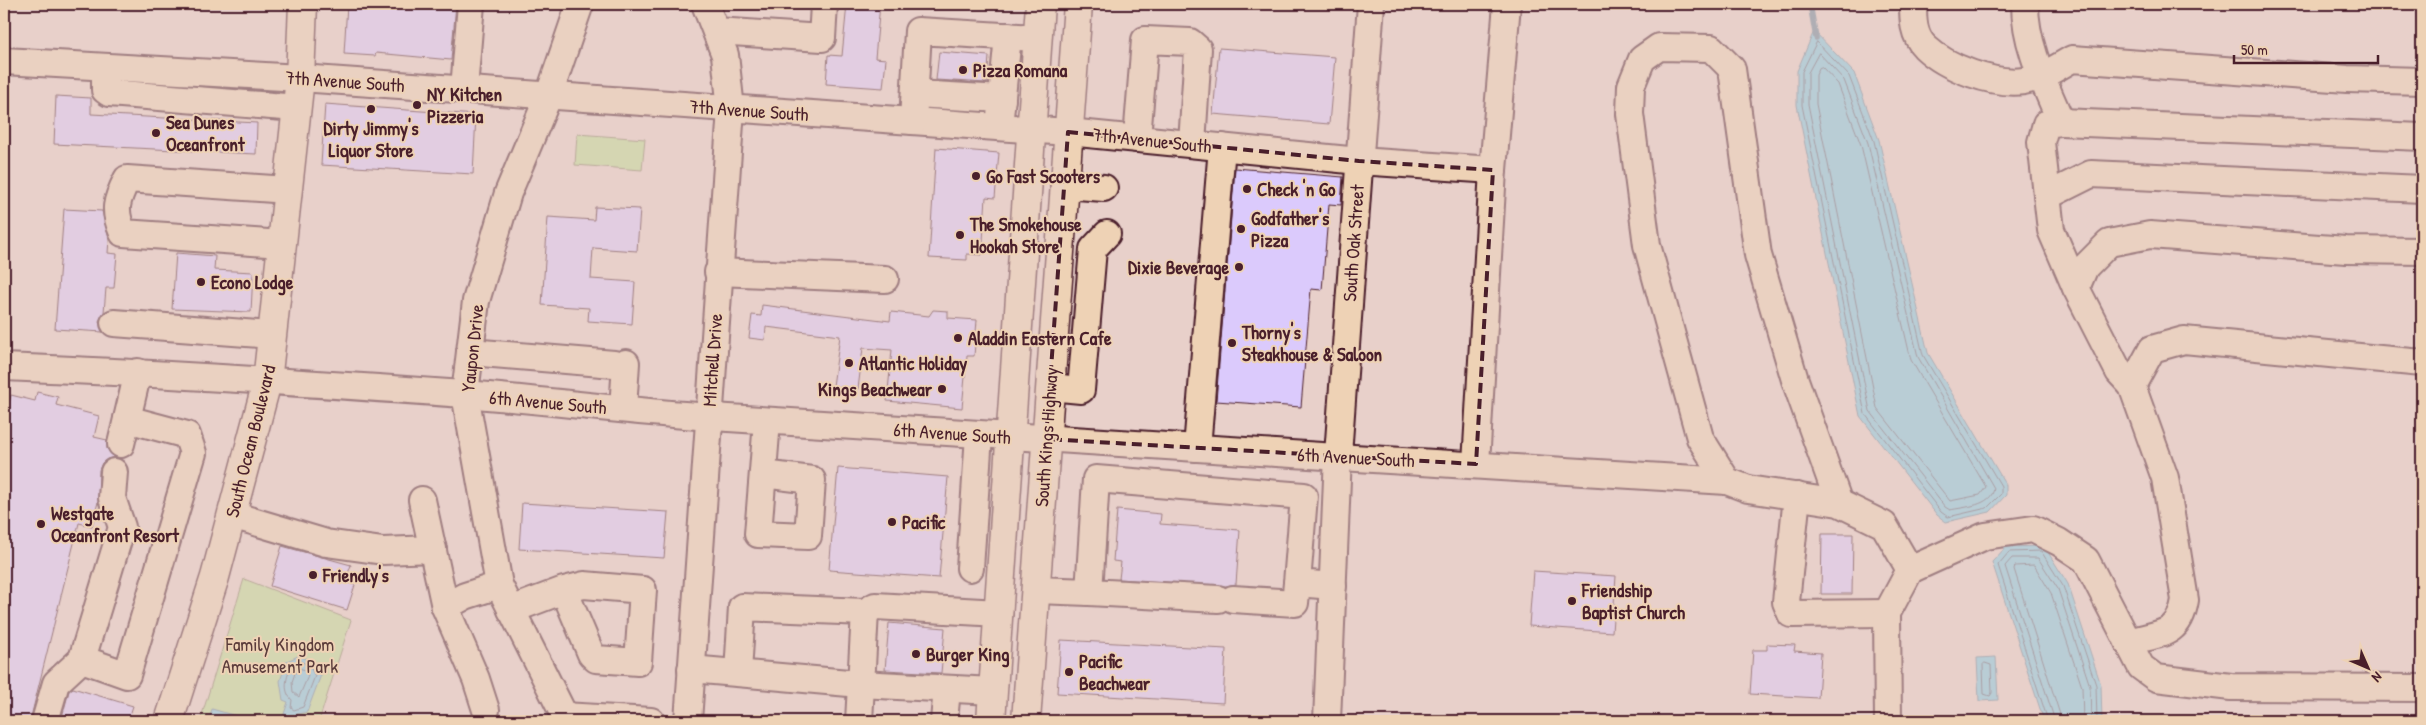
<svg xmlns="http://www.w3.org/2000/svg" width="2426" height="725" viewBox="0 0 2426 725" font-family="'Patrick Hand',sans-serif">
<rect width="100%" height="100%" fill="#e8d0ca"/>
<filter id="ink" filterUnits="userSpaceOnUse"><feTurbulence type="fractalNoise" baseFrequency=".02" numOctaves="2"/><feDisplacementMap in="SourceGraphic" scale="10" xChannelSelector="R" yChannelSelector="G"/><feConvolveMatrix kernelMatrix="1 2 1 2 8 2 1 2 1" color-interpolation-filters="sRGB"/></filter>
<g filter="url(#ink)">
<!-- green -->
<g fill="#bedd96" stroke="#847e60">
<polygon points="577,134 645,139 642,170 575,165"/>
<polygon points="244,579 351,620 319,721 200,721"/>
</g>
<!-- water -->
<g fill="#82cae3" stroke="#6c8699">
<polygon points="1814,31 1854,73 1879,140 1928,353 2006,485 2006,495 1990,512 1946,522 1937,515 1860,416 1797,105 1797,71"/>
<polygon points="2044,546 2068,584 2101,685 2102,721 2044,721 1992,562 2006,547"/>
<polygon points="298,656 313,661 321,675 307,712 283,717 288,702 283,700 280,681 287,661"/>
<polygon points="1996,657 1998,700 1979,701 1977,658"/>
<polygon points="212,709 243,718 243,721 209,721"/>
</g>
<g fill="none" stroke-linecap="round" stroke-linejoin="round">
<!-- shore -->
<g stroke="#606375" stroke-width="1">
<polygon points="1817,42 1849,76 1874,141 1923,355 2001,486 2001,494 1987,508 1948,517 1941,512 1865,414 1802,105 1802,72"/>
<path d="M1819,53l25,27 24,63 50,214 76,131c-2,18 -30,19 -44,22l-5,-3 -75,-96 -62,-307v-31z"/>
<polygon points="1822,67 1838,84 1861,145 1911,360 1986,487 1980,495 1950,501 1877,408 1816,104 1816,75 1819,68"/>
<path d="M299,661l10,4 6,11 -12,31 -9,3 -3,-2 1,-8c-10,-10 -5,-23 -1,-35z"/>
<polygon points="1985,663 1991,665 1992,693 1990,696 1984,694 1983,665"/>
<polygon points="299,668 305,670 308,676 299,697 293,692 292,682 296,670"/>
<polyline points="2048,721 1998,565 2009,552 2041,551 2063,586 2096,685 2097,721"/>
<polyline points="2055,721 2005,566 2012,558 2038,558 2058,589 2090,686 2091,721"/>
<polyline points="2062,721 2014,569 2015,566 2034,565 2051,593 2082,687 2083,721"/>
</g>
<!-- stream -->
<polyline stroke="#6c8699" stroke-width="5.5" points="1810,4 1816,38"/>
</g>
<!-- building -->
<g fill="#dbcafc" stroke="#4a1f2b">
<polygon points="347,4 456,4 451,60 376,53 375,56 344,54"/>
<polygon points="847,4 880,4 875,58 886,59 883,88 826,84 828,55 842,56"/>
<polygon points="1219,48 1335,57 1329,124 1213,114"/>
<polygon points="939,52 989,56 987,83 936,80"/>
<polygon points="56,96 91,98 91,114 257,123 256,154 54,144"/>
<polygon points="325,104 476,115 473,174 321,165"/>
<polygon points="936,148 999,153 995,198 986,197 982,255 967,254 967,260 929,258"/>
<polygon points="1235,168 1343,177 1341,205 1329,204 1322,290 1311,289 1301,407 1216,401"/>
<polygon points="595,207 640,209 637,251 593,248 591,279 635,282 632,324 588,321 589,308 542,305 548,217 594,220"/>
<polygon points="64,209 102,211 109,239 108,253 117,254 114,288 106,288 104,312 99,321 103,332 55,329"/>
<polygon points="176,253 215,256 214,270 253,272 251,312 172,309"/>
<polygon points="762,305 890,321 891,312 929,316 933,310 948,311 948,318 977,320 974,356 967,356 962,408 887,401 892,350 863,348 858,389 833,386 840,336 766,327 765,340 749,338 752,315 761,316"/>
<polygon points="37,392 58,397 56,405 99,416 94,437 107,440 107,449 115,457 107,459 102,463 99,470 98,502 92,526 79,523 30,721 4,721 4,423 11,395 35,401"/>
<polygon points="838,468 948,477 939,578 829,570"/>
<polygon points="522,503 668,512 664,558 519,549"/>
<polygon points="1117,510 1161,514 1160,524 1240,530 1236,584 1226,586 1119,579 1121,562 1113,561"/>
<polygon points="1822,534 1853,534 1852,594 1821,594"/>
<polygon points="282,546 351,565 345,582 355,585 347,610 270,586"/>
<polygon points="1533,571 1616,576 1612,632 1529,626"/>
<polygon points="889,623 945,628 941,673 885,670"/>
<polygon points="1061,640 1226,649 1223,703 1057,693"/>
<polygon points="1767,644 1795,645 1794,651 1821,653 1818,698 1750,694 1753,650 1767,650"/>
<polygon points="73,688 133,706 128,721 61,721 69,691"/>
</g>
<g fill="none" stroke-linecap="round" stroke-linejoin="round">
<defs>
<g id="minor">
<path d="M1913,4c0,15 0,31 12,43 22,21 68,38 99,34 18,-3 32,-13 48,-22l275,20 75,2"/>
<path d="M2025,4c0,41 20,80 36,118l-15,2 -5,18 10,88 25,58 43,84 13,14 33,92 20,122c-6,37 -26,33 -57,42"/>
<polyline points="716,31 822,38 824,5"/>
<polyline points="4,61 300,78 1068,132 1359,161 1493,170"/>
<polyline points="105,67 105,90 109,93 297,108"/>
<polyline points="464,89 471,4"/>
<polyline points="915,94 1002,99"/>
<polyline points="913,121 918,31 1037,38"/>
<polyline points="2061,122 2422,137"/>
<polyline points="999,127 1008,36"/>
<polyline points="1137,139 1145,40 1190,42 1198,49 1192,144"/>
<polyline points="1064,185 1104,188"/>
<polyline points="2047,196 2091,174 2422,189"/>
<path d="M282,244l-159,-11c-10,-23 -7,-32 4,-54l161,11"/>
<polyline points="718,272 885,279"/>
<polyline points="2076,288 2085,267 2109,243 2150,235 2346,250 2422,251"/>
<polyline points="114,323 272,335"/>
<polyline points="470,352 614,364"/>
<path d="M4,367c153,6 306,16 459,27 83,6 167,18 250,23 338,24 676,42 1014,64"/>
<polyline points="2132,386 2152,349 2184,340 2422,363"/>
<polyline points="1050,387 1081,390 1093,249 1107,234"/>
<polyline points="623,409 626,363"/>
<polyline points="127,419 138,372"/>
<polyline points="1197,448 1222,147"/>
<polyline points="1476,464 1493,170 1507,4"/>
<polyline points="114,472 112,498 122,527 82,659 127,675 193,453 187,435 127,419 121,444"/>
<polyline points="763,474 812,480 808,536 758,534 767,421"/>
<polyline points="1797,496 1786,602 1791,614 1887,613"/>
<polyline points="422,500 445,607 476,679 486,710"/>
<polyline points="1839,503 1795,380 1758,255 1732,69 1711,48 1659,47 1642,59 1631,86 1630,114 1647,245 1700,438 1727,481 1748,489 1839,503 1884,525 1910,570 1887,613 1888,721"/>
<polyline points="232,515 326,543 383,551 433,549"/>
<polyline points="970,568 979,435"/>
<polyline points="1910,570 1985,536 2033,529 2059,542 2086,560 2141,667 2156,678 2231,687 2422,688"/>
<polyline points="1036,590 1089,592 1096,479 1304,496 1297,583 1333,586"/>
<polyline points="1089,592 1218,599"/>
<polyline points="1233,599 1295,603 1297,583"/>
<polyline points="445,607 465,596 499,585"/>
<polyline points="511,610 564,590 584,585 643,590 638,662 596,659 591,654 564,590"/>
<polyline points="691,669 860,684 993,691"/>
<polyline points="738,673 742,607 865,612 875,606 999,613"/>
<polyline points="563,716 651,721"/>
<polyline points="45,721 56,683 82,659"/>
<polyline points="567,721 499,585 465,394 476,301 508,193 549,95 580,4"/>
<polyline points="688,721 731,109 725,55 705,4"/>
<polyline points="859,721 865,612"/>
<polyline points="944,721 947,689"/>
<polyline points="1327,721 1338,455 1371,4"/>
</g>
<g id="major">
<polyline points="169,721 215,577 267,382 300,78 303,4"/>
<polyline points="991,721 1040,4"/>
<polyline points="1026,721 1078,4"/>
</g>
</defs>
<!-- minor casing -->
<use href="#minor" stroke="#4a1f2b" stroke-width="30"/>
<!-- major casing -->
<use href="#major" stroke="#4a1f2b" stroke-width="31"/>
<!-- minor -->
<use href="#minor" stroke="#eed2b5" stroke-width="26"/>
<!-- major -->
<use href="#major" stroke="#eed2b5" stroke-width="28"/>
</g>
</g>
<!-- marked area -->
<path d="M0 0H2426V725H0ZM1068,132l291,29 134,9 -17,294 -430,-25z" fill="#e8d0ca" fill-opacity=".55" fill-rule="evenodd"/>
<path fill="none" stroke="#4a1f2b" stroke-width="4" stroke-dasharray="10 6" stroke-linejoin="round" d="M1068,132l291,29 134,9 -17,294 -430,-25z"/>
<!-- markers -->
<g fill="#4a1f2b" stroke="#eed2b5" stroke-width="2">
<circle cx="963" cy="70" r="5"/>
<circle cx="417" cy="105" r="5"/>
<circle cx="371" cy="109" r="5"/>
<circle cx="156" cy="133" r="5"/>
<circle cx="976" cy="176" r="5"/>
<circle cx="1247" cy="189" r="5"/>
<circle cx="1241" cy="229" r="5"/>
<circle cx="960" cy="235" r="5"/>
<circle cx="1239" cy="267" r="5"/>
<circle cx="201" cy="282" r="5"/>
<circle cx="958" cy="338" r="5"/>
<circle cx="1232" cy="343" r="5"/>
<circle cx="849" cy="363" r="5"/>
<circle cx="942" cy="389" r="5"/>
<circle cx="892" cy="522" r="5"/>
<circle cx="41" cy="524" r="5"/>
<circle cx="313" cy="575" r="5"/>
<circle cx="1572" cy="601" r="5"/>
<circle cx="916" cy="654" r="5"/>
<circle cx="1069" cy="672" r="5"/>
</g>
<g text-anchor="middle" dominant-baseline="central" stroke-width="4" stroke-linejoin="round" paint-order="stroke">
<!-- poi labels -->
<g font-size="19" font-weight="bold" fill="#4a1f2b" stroke="#eed2b5" text-anchor="start">
<text x="973" y="70">Pizza Romana</text>
<text x="427" y="94">NY Kitchen<tspan x="427" dy="22">Pizzeria</tspan></text>
<text x="166" y="122">Sea Dunes<tspan x="166" dy="22">Oceanfront</tspan></text>
<text x="371" y="128" text-anchor="middle">Dirty Jimmy's<tspan x="371" dy="22">Liquor Store</tspan></text>
<text x="986" y="176">Go Fast Scooters</text>
<text x="1257" y="189">Check 'n Go</text>
<text x="1251" y="218">Godfather's<tspan x="1251" dy="22">Pizza</tspan></text>
<text x="970" y="224">The Smokehouse<tspan x="970" dy="22">Hookah Store</tspan></text>
<text x="1229" y="267" text-anchor="end">Dixie Beverage</text>
<text x="211" y="282">Econo Lodge</text>
<text x="1242" y="332">Thorny's<tspan x="1242" dy="22">Steakhouse &amp; Saloon</tspan></text>
<text x="968" y="338">Aladdin Eastern Cafe</text>
<text x="859" y="363">Atlantic Holiday</text>
<text x="932" y="389" text-anchor="end">Kings Beachwear</text>
<text x="51" y="513">Westgate<tspan x="51" dy="22">Oceanfront Resort</tspan></text>
<text x="902" y="522">Pacific</text>
<text x="323" y="575">Friendly's</text>
<text x="1582" y="590">Friendship<tspan x="1582" dy="22">Baptist Church</tspan></text>
<text x="926" y="654">Burger King</text>
<text x="1079" y="661">Pacific<tspan x="1079" dy="22">Beachwear</tspan></text>
</g>
<!-- street labels -->
<g font-size="19" fill="#4a1f2b" stroke="#eed2b5">
<text transform="translate(345 81) rotate(4)">7th Avenue South</text>
<text transform="translate(749 110) rotate(4)">7th Avenue South</text>
<text transform="translate(1152 140) rotate(6)">7th Avenue South</text>
<text transform="translate(1353 243) rotate(-86)">South Oak Street</text>
<text transform="translate(472 348) rotate(-84)">Yaupon Drive</text>
<text transform="translate(712 360) rotate(-86)">Mitchell Drive</text>
<text transform="translate(548 402) rotate(5)">6th Avenue South</text>
<text transform="translate(952 433) rotate(4)">6th Avenue South</text>
<text transform="translate(1046 437) rotate(-86)">South Kings Highway</text>
<text transform="translate(250 441) rotate(-76)">South Ocean Boulevard</text>
<text transform="translate(1356 457) rotate(3)">6th Avenue South</text>
</g>
<!-- park labels -->
<g font-size="19" fill="#5b3c3b" stroke="#eed2b5">
<text x="280" y="644">Family Kingdom<tspan x="280" dy="22">Amusement Park</tspan></text>
</g>
</g>
<!-- margin -->
<rect width="2426" height="725" fill="none" stroke="#eed2b5" stroke-width="20"/>
<rect x="10" y="10" width="2406" height="705" fill="none" stroke="#4a1f2b" stroke-width="2" filter="url(#ink)"/>
<!-- north arrow -->
<g transform="translate(2368 668) rotate(135)" stroke="#eed2b5" stroke-width="4" paint-order="stroke">
<path d="M0-4L9 19L0 12L-9 19Z" fill="#4a1f2b"/>
<text y="-8" font-size="14" font-weight="bold" text-anchor="middle" fill="#4a1f2b">N</text>
</g>
<!-- scale -->
<path d="M2234 55v8h144v-8" fill="none" stroke="#4a1f2b" stroke-width="2.5"/>
<text x="2241" y="55" font-size="15" fill="#4a1f2b" stroke="#eed2b5" stroke-width="4" paint-order="stroke">50 m</text>
</svg>
